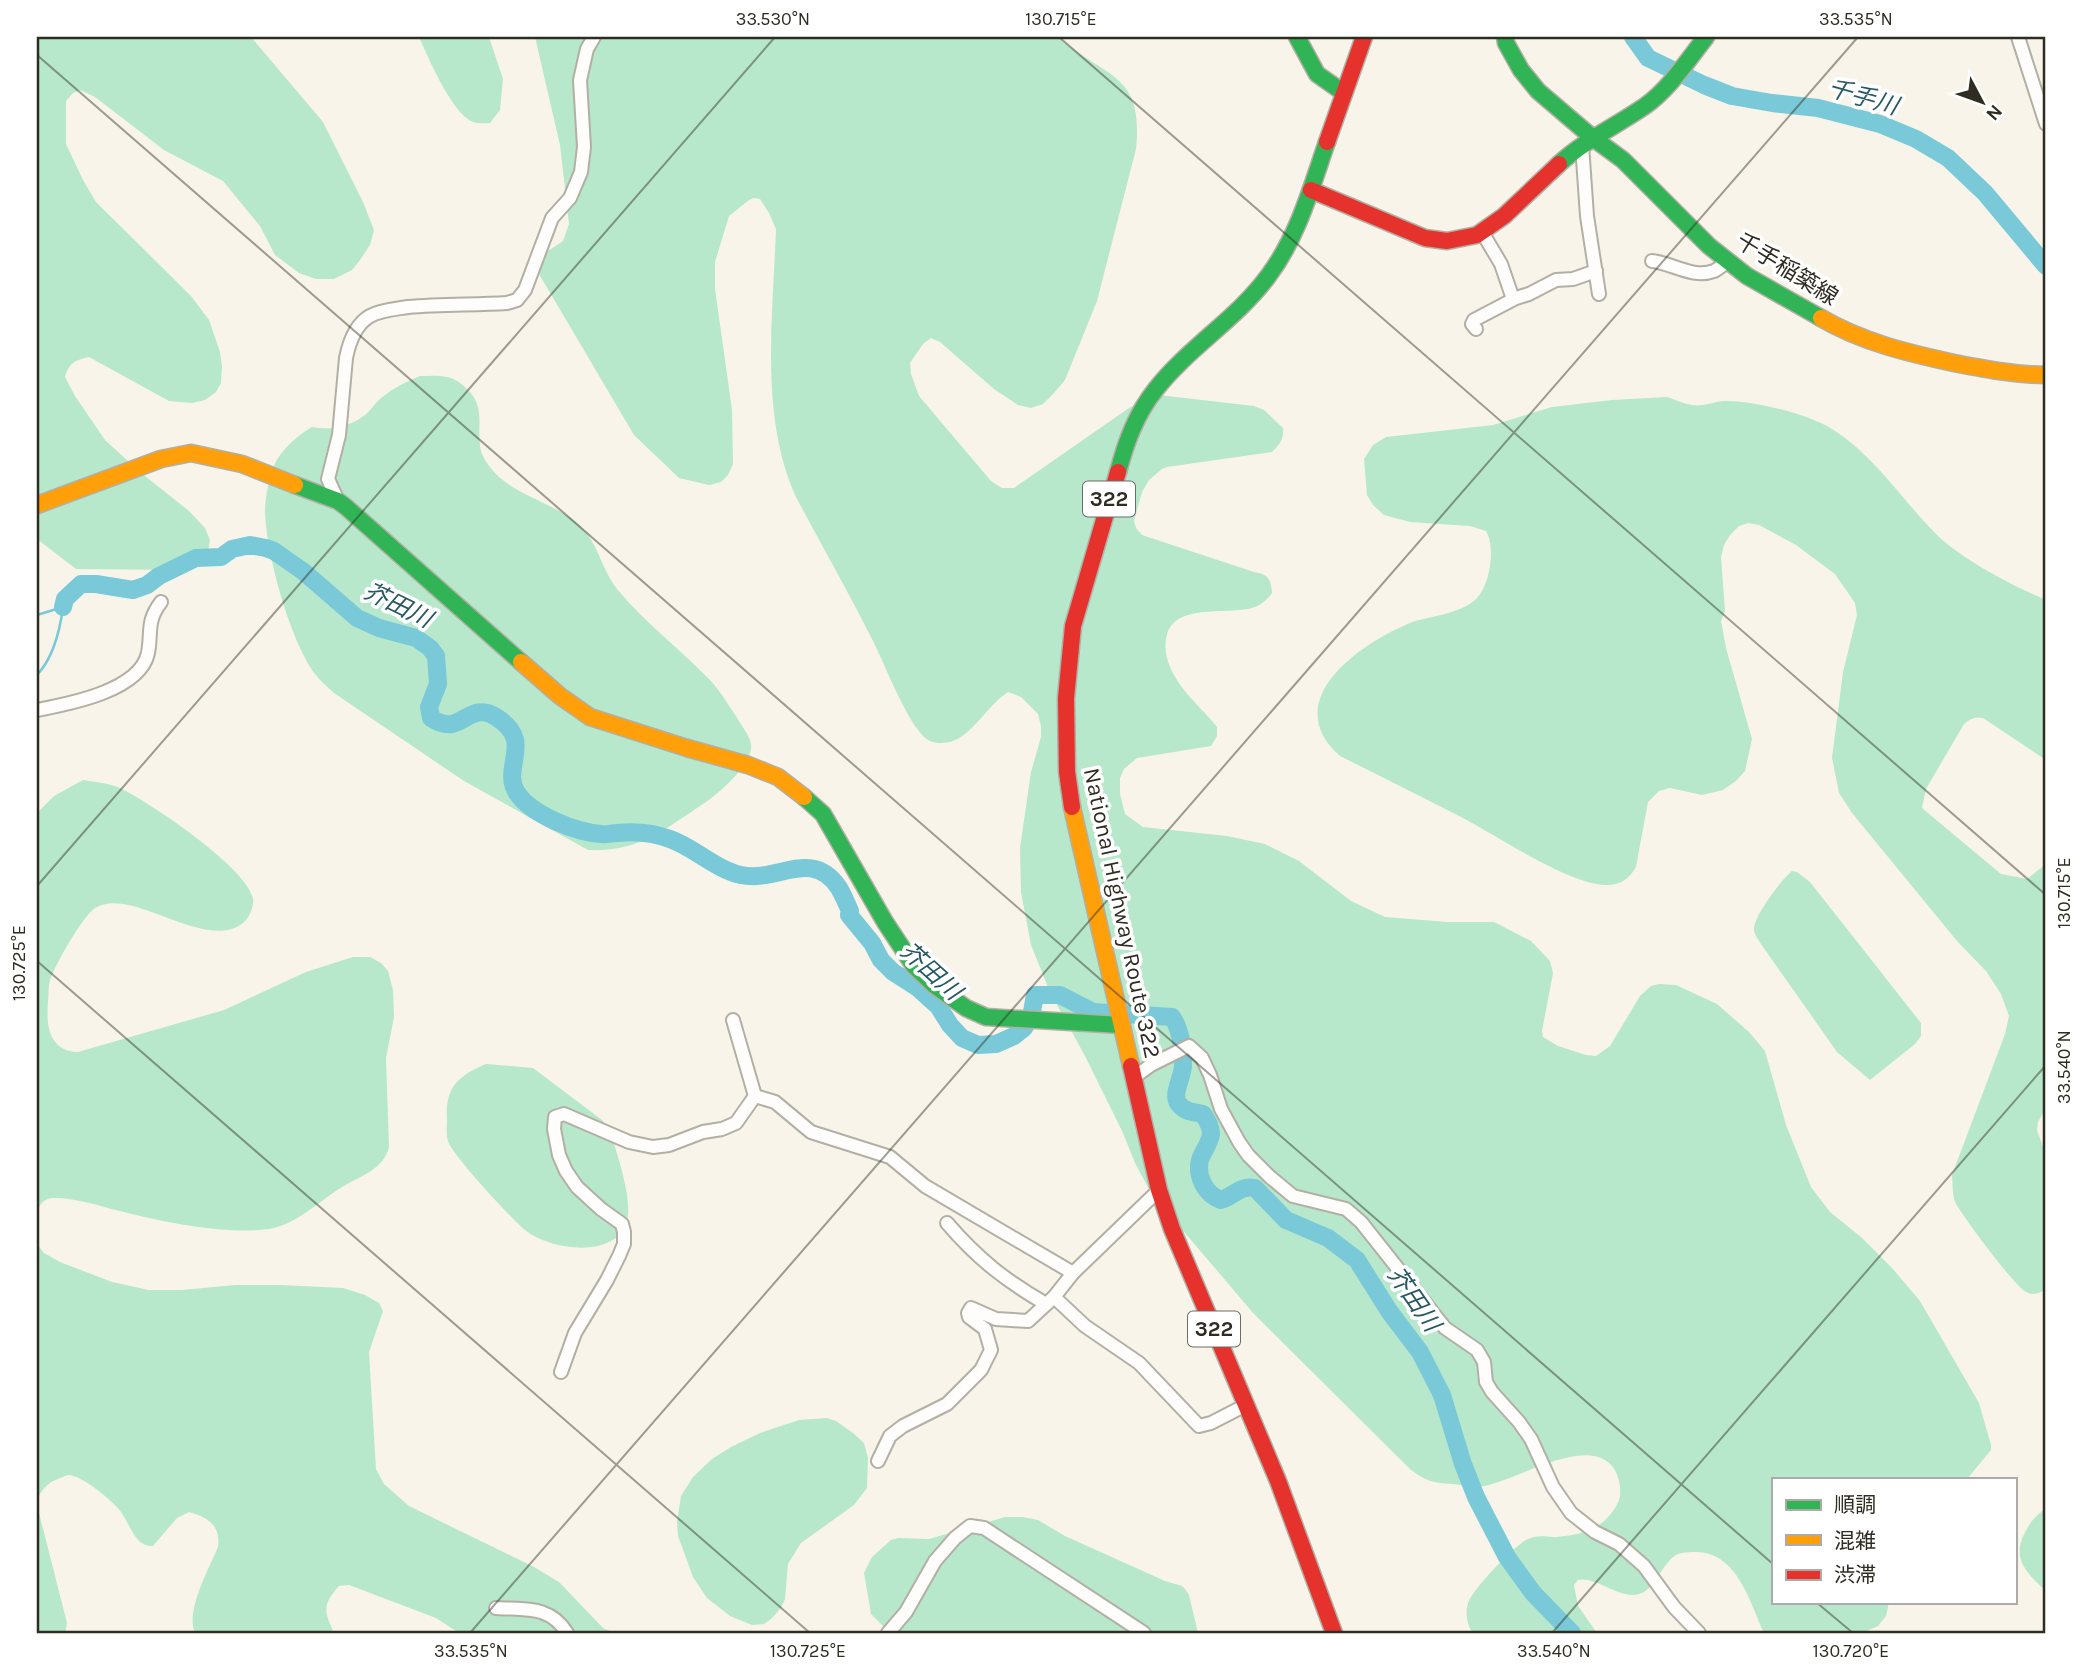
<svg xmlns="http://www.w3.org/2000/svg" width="2083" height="1670" viewBox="0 0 2083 1670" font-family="Karla,'Noto Sans JP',sans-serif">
<rect width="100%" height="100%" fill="#f8f4e9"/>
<!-- forest -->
<g fill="#b7e8cb">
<path d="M37,37h214l72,85 40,80 11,28 -4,15 -10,15 -8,10 -18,9h-18l-17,-6 -24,-18 -15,-29 -37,-45 -59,-31 -69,-53 -15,-7 -7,3 -7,8v43l17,36 13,22 95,94 18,24 11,32 2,14 -1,17 -5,9 -11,8 -13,3 -23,-2 -80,-44c-14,3 -20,6 -24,20l10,19 30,44 35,32 49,39 16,17 5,12 -2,12 -18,14 -9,4 -105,-1 -39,-30z"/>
<path d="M419,37h70l14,42 -3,31 -10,13c-5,0 -12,1 -17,-1 -21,-8 -45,-65 -54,-85z"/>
<path d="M535,37h523c48,42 86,35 78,112l-39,152 -32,79 -11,13 -11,11 -12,4 -13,-3 -24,-16 -54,-47 -9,-4 -8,6 -13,19 1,11 8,22 72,85 11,7h12l115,-80 16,-9 14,-4 95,11 10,4 19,18c1,11 -3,16 -11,24l-105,15 -5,2 -13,11 -7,12 -8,29 2,7 6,7 112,37c14,2 17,7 18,21 -4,6 -10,11 -17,14 -24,9 -80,-5 -88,28 -5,19 3,35 14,51 11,15 25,27 36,41v9l-6,10 -74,12 -13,11 -4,9v16l5,20 18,13 84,9 38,8 34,17 52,40 34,16 63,5h46l37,19 19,20 3,12 -11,58 1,6 15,9 28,9 10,1 14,-10 30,-50 11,-10 8,-2 17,1 41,19 32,28 16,19 21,74 25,62 19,25 31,25 31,31 28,33 59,102 12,42v5l-24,29h-194v123h116l-3,14 -8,10 -16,7h-98c-14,-31 -27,-80 -67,-81 -6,0 -15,0 -21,3 -13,8 -20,30 -32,37 -21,12 -47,-17 -66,-12l-4,5 4,21 19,27h-124c-6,-7 -8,-21 -5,-30 5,-14 45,-56 58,-63 11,-6 20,-3 31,-3 21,-2 39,-6 53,-22 4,-5 9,-12 10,-19 1,-12 -2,-25 -11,-33 -30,-26 -99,22 -132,24 -6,1 -11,-1 -16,-2 -24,-3 -30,0 -50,-15l-157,-156 -103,-121 -16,-30 -12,-30 -38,-77 -35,-64 -19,-47 -10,-53 -1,-44 11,-76 10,-35v-11l-3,-12 -17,-17 -13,-5c-23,14 -38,51 -66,51 -8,0 -13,-1 -19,-7 -19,-21 -37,-69 -50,-95 -24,-48 -51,-95 -76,-142 -38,-81 -24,-183 -21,-270l-7,-16 -9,-14 -6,-1 -5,2 -20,16 -14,46v27l17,121 1,54 -5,11 -7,7 -12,3 -30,-7 -45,-43 -95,-161 -3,-10 3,-7 24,-16 6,-17 -9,-79z"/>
<path d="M420,376c9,0 18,-1 27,1 6,1 13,5 18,10 21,19 12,35 15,59 1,10 8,19 15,27 22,23 56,29 81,49 22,18 24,45 41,67 27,33 61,58 91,89 11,11 19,25 28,38 5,9 13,18 15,28 3,20 -34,51 -48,60 -41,27 -64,48 -115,46l-124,-69 -130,-88c-6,-6 -14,-12 -19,-19 -25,-34 -49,-120 -50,-163 0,-11 3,-26 6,-37 6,-21 23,-36 41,-47 18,4 39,-1 53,-12 6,-5 10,-12 16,-17 12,-10 25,-16 39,-22z"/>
<path d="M1667,397c12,4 23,10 36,8 7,-1 14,-4 21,-4 28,-1 84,13 108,28 42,26 70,71 105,106 26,25 76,51 109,65v160l-63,-42c-8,-1 -12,0 -19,6l-38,65 -4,19 79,66 26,5 19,-15v244l-8,14 -1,8 9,25v134c-6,4 -13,7 -20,3 -11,-5 -65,-78 -71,-90 -3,-8 -2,-18 -3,-27l53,-141 4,-18 -8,-22 -15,-23 -29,-30 -105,-128 -13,-20 -7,-35 11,-86 14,-57 -2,-12 -20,-29 -39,-29 -37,-20 -11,-2 -9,3 -9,9 -6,10 -3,12 4,54 -4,10 5,27 26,91 -7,32 -9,10 -13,9 -21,5 -32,-7 -11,3 -11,11 -12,65c-7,12 -15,18 -30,18 -37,-1 -106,-47 -141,-66 -41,-21 -83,-42 -125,-63 -62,-55 19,-112 70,-133 22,-8 47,-8 65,-23 15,-13 21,-53 11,-69l-16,-5 -60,-4 -26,-7 -11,-10 -6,-10 -3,-36 9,-14 13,-8 107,-12 59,-18 60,-7z"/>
<path d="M83,780c12,2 26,3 37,8 29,14 128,80 133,111 1,8 -4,19 -10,24 -37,30 -112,-38 -148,-15 -13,9 -40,57 -45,72 -2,7 -1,15 -2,22 -2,24 1,49 30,50l146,-42 82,-38 47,-15h17l11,6 7,8 5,19 1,27 -8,41 3,89c-5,22 -28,29 -47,40 -23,14 -46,38 -73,42 -44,6 -106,-7 -149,-18 -21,-5 -46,-14 -68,-13 -8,1 -12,6 -15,13v-398l17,-17z"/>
<path d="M1792,871l5,1 13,10 111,141v13l-6,8 -45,36 -33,-28 -76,-108c-3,-5 -7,-10 -7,-15 0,-13 28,-50 38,-58z"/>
<path d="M486,1064l47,4 69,52 6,7c8,21 25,73 19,94 -11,39 -78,29 -102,9 -13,-11 -74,-76 -77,-89 -2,-6 -1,-15 -1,-21 -2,-32 10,-44 39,-56z"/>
<path d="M37,1244l7,9 16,9 52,20 37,8h33l53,-5h45l63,3 22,7 14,8 4,8 -14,41 7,117 8,15 25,22 125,61 25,15 44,46 11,5h-155l-23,-15 -87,-33 -10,1c-17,19 -15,25 -5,47h-139c-10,-22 14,-64 23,-86 3,-21 -10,-30 -29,-35l-12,6 -24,28c-18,1 -23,-22 -32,-34 -8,-11 -38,-36 -52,-37 -4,0 -7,3 -11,4 -10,3 -18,12 -21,22z"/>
<polygon points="827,1418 836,1421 853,1433 864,1443 868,1458 867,1488 854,1505 801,1543 788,1564 785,1599 781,1608 771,1619 764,1624 752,1625 730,1616 707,1598 693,1577 678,1536 677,1522 681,1496 693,1477 712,1459 731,1447 760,1433 799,1420"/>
<polygon points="37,1505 67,1623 65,1633 37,1633"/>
<path d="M2046,1509v82c-21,-19 -36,-34 -19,-62 4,-8 11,-16 19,-20z"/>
<polygon points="1005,1517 1023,1517 1038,1520 1065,1536 1165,1581 1182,1586 1185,1589 1189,1595 1198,1633 902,1633 888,1631 871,1614 864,1573 872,1557 891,1540 898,1538 929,1539"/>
</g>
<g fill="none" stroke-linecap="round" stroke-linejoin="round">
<!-- stream -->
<path stroke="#79c9d8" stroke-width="2.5" d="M37,615l26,-8c-3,23 -9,50 -26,68"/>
<!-- river -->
<g stroke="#79c9d8" stroke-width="18">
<polyline points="1633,37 1648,58 1704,85 1732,96 1772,103 1818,108 1880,124 1916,139 1948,158 1985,193 2046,266"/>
<path d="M63,607l2,-8 16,-15h15l37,6 14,-5 12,-9 37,-18 25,-1 11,-8 18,-4 16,3 8,3 30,21 53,46 22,10 37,10 14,10 6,8 2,28 -9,23 2,11c6,4 13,7 21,6 14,-3 25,-20 44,-7 40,25 4,50 21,76 15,22 58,39 84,41 5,1 11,-1 16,-1 17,-2 37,0 53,6 25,9 45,30 71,36 36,8 71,-28 98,13 4,7 8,16 11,23l-1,4 23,28 9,17 12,12 25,16 20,18 12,19 12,13 16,7 18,-1 18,-8 10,-8 7,-11 4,-22h25l33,17 79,5c9,13 11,32 11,48 0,11 -11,29 -5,38 6,9 15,9 25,11 4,6 8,12 8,20 -1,9 -8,17 -11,26 -4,16 5,34 21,40 13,-4 19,-15 34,-12l31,32 42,18 29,22 32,51 31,41 22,43 21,69 13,33 31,60 26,36 39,40"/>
</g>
<defs>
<g id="street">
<polyline points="2018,37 2046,124"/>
<polyline points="1582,145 1587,216 1599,294"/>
<polyline points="1482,232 1501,264 1513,299"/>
<path d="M1652,261c20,2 41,18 62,10 4,-2 10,-7 14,-10"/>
<polyline points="1476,329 1472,324 1474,320 1516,298 1529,294 1556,280 1573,279 1596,271"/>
<path d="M338,501l-10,-22 11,-44 7,-77c3,-15 10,-34 24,-42 10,-6 26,-7 38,-9 33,-3 66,-2 99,-4l10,-3 8,-10 27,-72 18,-20 11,-26 3,-25 -4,-67 7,-31 7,-12"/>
<path d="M37,710c31,-6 103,-19 111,-57 4,-22 -2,-31 13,-51"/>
<polyline points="733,1020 755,1096"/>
<polyline points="1133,1078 1151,1065 1189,1046 1202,1058 1210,1075 1221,1109 1239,1142 1248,1155 1270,1177 1293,1196 1346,1209 1361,1222 1445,1328 1477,1350 1484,1362 1486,1382 1492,1392 1519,1422 1531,1439 1553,1487 1571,1513 1595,1532 1619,1544 1644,1566 1674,1607 1699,1633"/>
<polyline points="755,1096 775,1102 811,1132 890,1157 925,1186 1073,1273"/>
<path d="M947,1223c31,36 59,58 99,81"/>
<polyline points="1054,1297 1085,1326 1139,1363 1199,1426 1211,1423 1246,1405"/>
<polyline points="561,1372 575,1333 607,1280 619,1256 624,1244 624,1232 622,1224 601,1209 577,1187 566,1171 559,1155 554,1129 555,1117 564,1114 629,1142 653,1147 669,1145 703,1132 722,1129 736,1123 755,1096"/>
<polyline points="878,1461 890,1436 903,1426 947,1404 981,1370 991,1350 985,1329 969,1317 968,1313 971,1308 996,1319 1028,1321 1054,1297 1073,1273 1159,1190"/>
<path d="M496,1608c29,2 54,-3 71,25"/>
<polyline points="888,1633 906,1612 935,1561 955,1538 970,1526 984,1528 1144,1633"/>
</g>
<g id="fast">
<polyline points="1297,37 1317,74 1344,93"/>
<polyline points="1505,37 1506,43 1521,70 1538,91 1593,138 1623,160 1709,246 1747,276 1821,318"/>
<path d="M1559,164c26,-24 57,-38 86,-58 25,-18 42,-45 61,-69"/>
<path d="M1118,472c8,-30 18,-58 38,-83 33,-42 82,-71 113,-114 29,-39 42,-87 58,-133"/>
<polyline points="295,485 338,501 346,507 521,662"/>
<polyline points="804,797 823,814 885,922 914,966 934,985 966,1008 986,1017 1121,1025"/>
</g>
<g id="slow">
<path d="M1821,318c41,24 87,35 133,45 31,6 61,12 92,12"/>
<polyline points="37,505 161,459 191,453 242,464 295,485"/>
<polyline points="521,662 560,696 590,717 687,748 748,765 778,777 804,797"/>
<polyline points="1072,807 1131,1066"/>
</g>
<g id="jam">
<polyline points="1327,142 1364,37"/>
<polyline points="1311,190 1425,238 1447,241 1477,235 1504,216 1559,164"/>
<polyline points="1072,807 1067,772 1066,698 1073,626 1118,472"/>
<polyline points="1131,1066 1159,1190 1172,1229 1278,1481 1334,1633"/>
</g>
</defs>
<!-- street casing -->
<use href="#street" stroke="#b2afa5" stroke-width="16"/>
<!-- fast casing -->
<use href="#fast" stroke="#b2afa5" stroke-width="19"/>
<!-- slow casing -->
<use href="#slow" stroke="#b2afa5" stroke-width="19"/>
<!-- jam casing -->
<use href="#jam" stroke="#b2afa5" stroke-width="19"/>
<!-- street -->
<use href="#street" stroke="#fefdfc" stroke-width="12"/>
<!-- fast -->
<use href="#fast" stroke="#30b455" stroke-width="16"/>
<!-- slow -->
<use href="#slow" stroke="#ff9f0a" stroke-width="16"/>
<!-- jam -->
<use href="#jam" stroke="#e5322d" stroke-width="16"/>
</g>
<!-- ticks -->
<path fill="none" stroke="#2f2c22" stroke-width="2" stroke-opacity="0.45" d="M1059,37l987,858M37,55l1736,1509M37,886l738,-849M37,961l773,672M1816,1602l37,31M470,1633l1388,-1596M1552,1633l494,-568"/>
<g text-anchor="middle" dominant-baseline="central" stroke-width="7" stroke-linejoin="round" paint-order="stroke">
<!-- shield labels -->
<g fill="#fff" stroke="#6d6b64" stroke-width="2">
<rect x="1083" y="481.5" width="52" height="35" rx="5"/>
<rect x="1188" y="1311.5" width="52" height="35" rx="5"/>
</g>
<g font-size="21" font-weight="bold" fill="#2f2c22">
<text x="1109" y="499">322</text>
<text x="1214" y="1329">322</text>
</g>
<!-- street labels -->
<g font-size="23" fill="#2f2c22" stroke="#fff">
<text transform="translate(1787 269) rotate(32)">千手稲築線</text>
<text transform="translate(1122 913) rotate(78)">National Highway Route 322</text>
</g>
<!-- water labels -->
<g font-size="24" font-style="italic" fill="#275863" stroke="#fff">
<text transform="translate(1863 97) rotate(16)">千手川</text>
<text transform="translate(398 605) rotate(26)">芥田川</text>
<text transform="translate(931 971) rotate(42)">芥田川</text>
<text transform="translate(1414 1299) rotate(55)">芥田川</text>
</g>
</g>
<!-- border -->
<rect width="2083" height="1670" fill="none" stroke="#ffffff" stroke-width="77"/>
<!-- legend -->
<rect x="1772" y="1478" width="245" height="126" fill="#ffffff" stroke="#acaba7" stroke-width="2"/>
<rect x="1786" y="1500" width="35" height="10" fill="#30b455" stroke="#acaba7" stroke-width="2"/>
<text x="1834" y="1512" font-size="21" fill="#2f2c22">順調</text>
<rect x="1786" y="1535" width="35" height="10" fill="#ff9f0a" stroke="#acaba7" stroke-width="2"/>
<text x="1834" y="1548" font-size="21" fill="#2f2c22">混雑</text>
<rect x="1786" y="1570" width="35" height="10" fill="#e5322d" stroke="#acaba7" stroke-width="2"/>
<text x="1834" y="1582" font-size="21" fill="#2f2c22">渋滞</text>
<!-- north arrow -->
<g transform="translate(1982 102) rotate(131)" stroke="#ffffff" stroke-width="5" paint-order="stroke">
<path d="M0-5L12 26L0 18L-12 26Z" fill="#2f2c22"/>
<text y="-10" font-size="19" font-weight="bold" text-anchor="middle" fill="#2f2c22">N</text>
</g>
<rect x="38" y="38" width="2006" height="1594" fill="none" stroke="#2f2c22" stroke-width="2.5"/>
<g font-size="18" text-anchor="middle" fill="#2f2c22">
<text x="773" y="25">33.530°N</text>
<text x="1061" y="25">130.715°E</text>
<text x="1856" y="25">33.535°N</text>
<text transform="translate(2064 893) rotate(-90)" y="6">130.715°E</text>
<text transform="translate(19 963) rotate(-90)" y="6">130.725°E</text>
<text transform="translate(2064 1067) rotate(-90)" y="6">33.540°N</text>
<text x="471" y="1657">33.535°N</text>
<text x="808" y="1657">130.725°E</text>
<text x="1554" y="1657">33.540°N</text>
<text x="1851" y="1657">130.720°E</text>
</g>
</svg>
